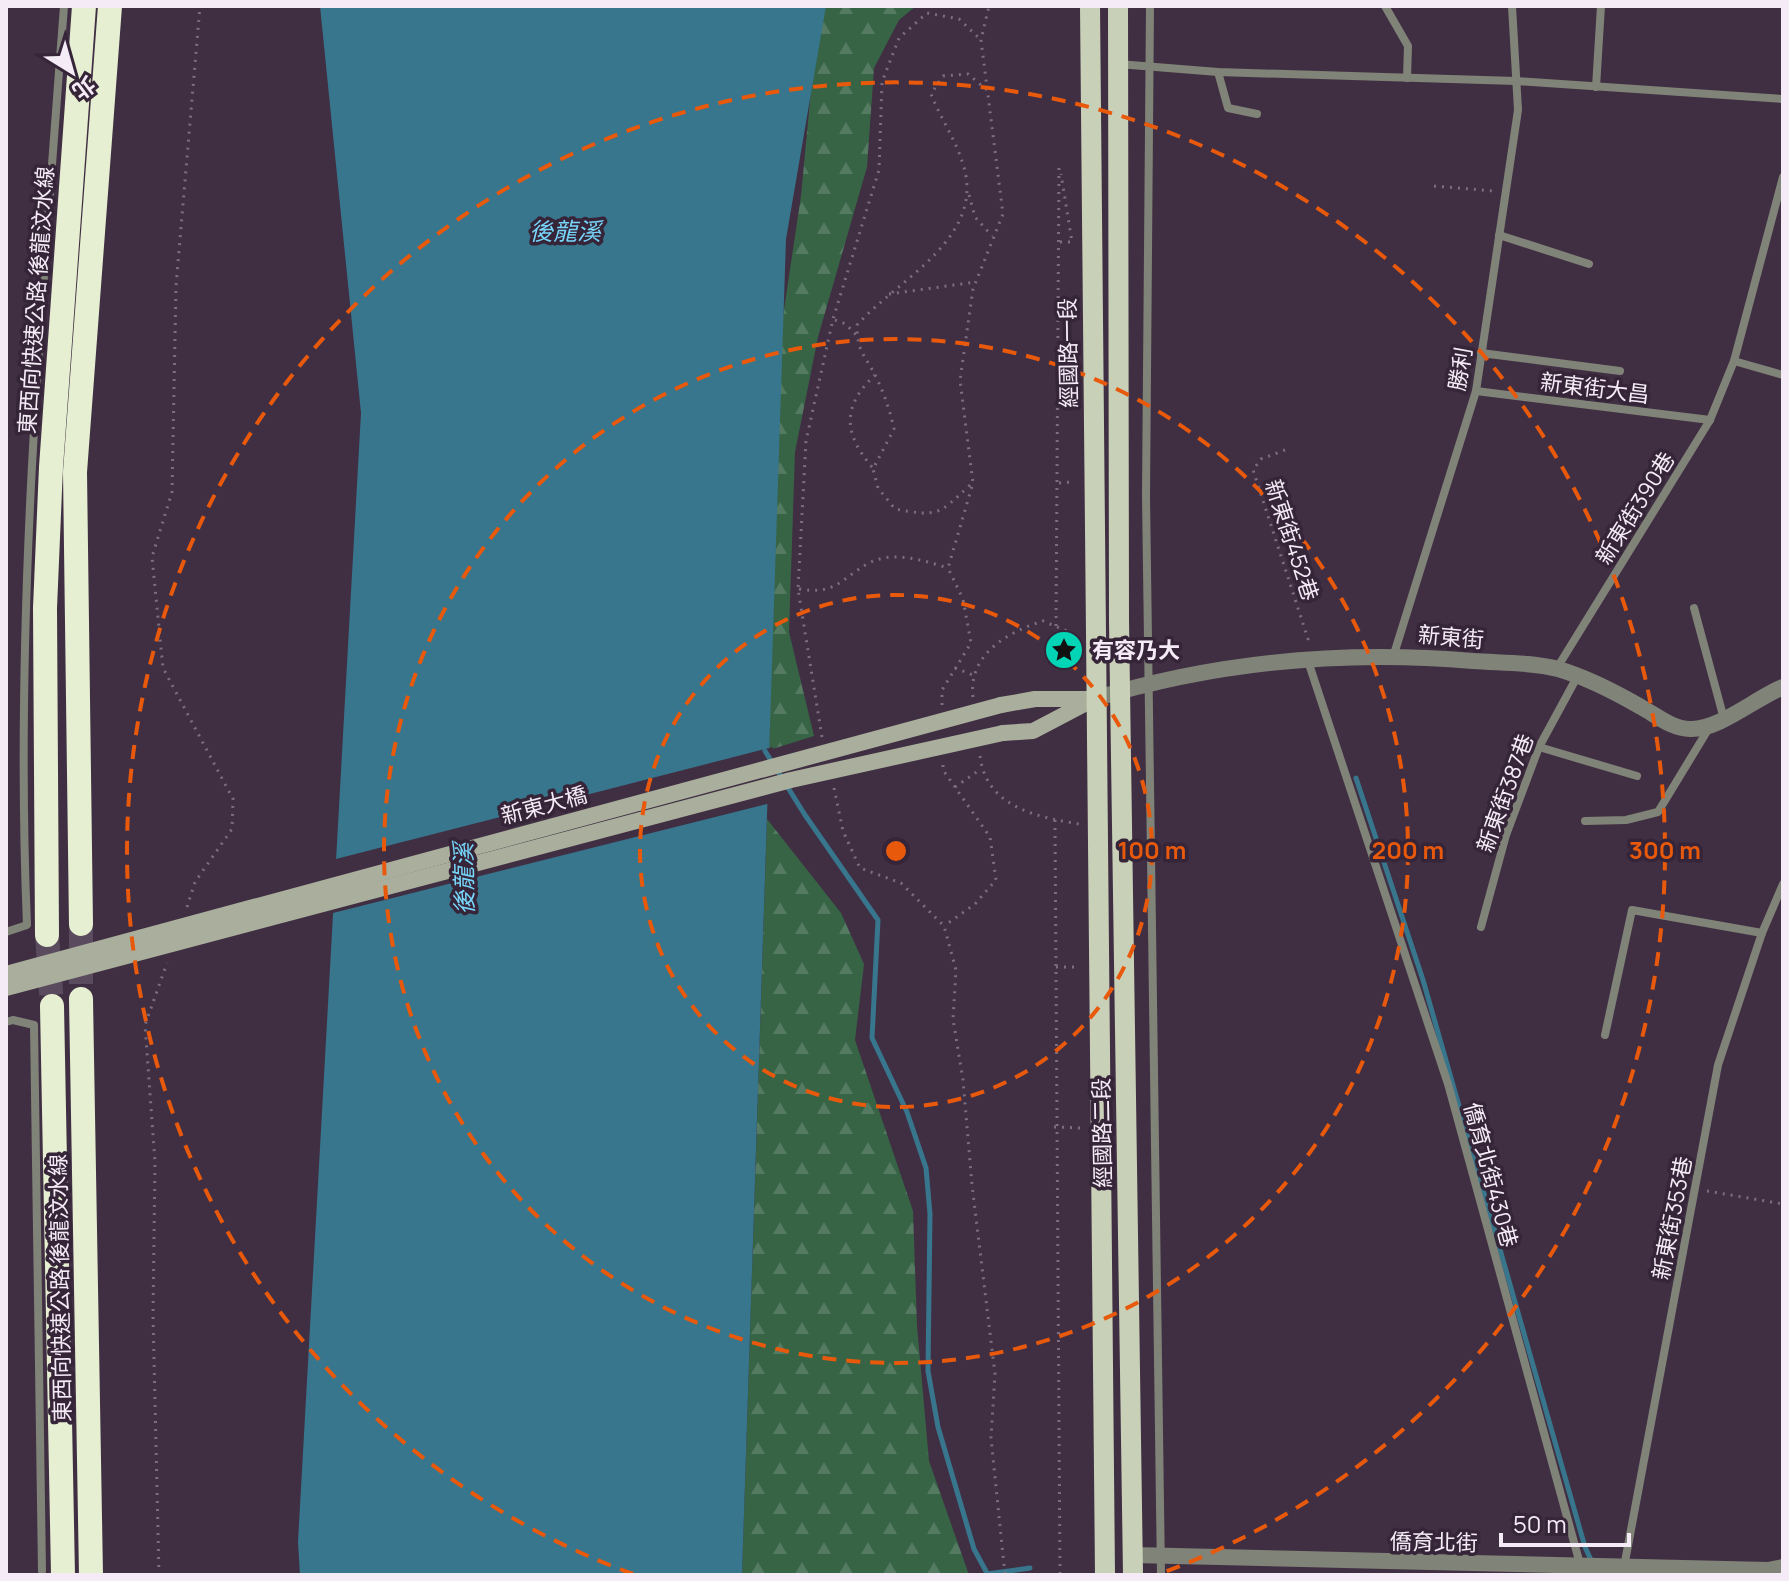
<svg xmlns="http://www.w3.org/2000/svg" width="1789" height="1581" viewBox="0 0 1789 1581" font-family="Manrope,'Noto Sans TC',sans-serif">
<defs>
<pattern id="forest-firs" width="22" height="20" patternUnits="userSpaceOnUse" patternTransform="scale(2)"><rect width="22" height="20" fill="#366445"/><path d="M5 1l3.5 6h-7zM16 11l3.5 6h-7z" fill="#547a61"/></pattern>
</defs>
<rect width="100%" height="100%" fill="#402f43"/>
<!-- forest -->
<g fill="url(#forest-firs)">
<polygon points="819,6 916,6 899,20 874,68 867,167 818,337 795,452 789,632 814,736 769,750 774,376 801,196"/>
<polygon points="767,819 841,913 864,964 855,1040 913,1211 917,1326 929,1461 969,1575 742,1575"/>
</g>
<!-- water -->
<polygon fill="#38768d" points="320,6 826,6 786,239 742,1575 300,1575 298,1542 361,413"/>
<!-- pier -->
<polygon fill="#402f43" points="773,747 771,803 329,914 332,860"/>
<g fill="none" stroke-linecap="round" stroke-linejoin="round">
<!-- stream -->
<g stroke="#38768d" stroke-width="5">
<polyline points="765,751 805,815 878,920 872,1038 907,1112 926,1168 930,1214 928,1371 938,1427 974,1549 988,1575"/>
<polyline points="1356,778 1423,980 1585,1547 1598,1575"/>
<polyline points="987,1574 1030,1568"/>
</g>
<!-- highway-tunnel -->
<g stroke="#5b4b5e" stroke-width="24" stroke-dasharray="24 12" stroke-linecap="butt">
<polyline points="81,924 81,999"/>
<polyline points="47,935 52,1006"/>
</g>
<!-- path -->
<g stroke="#7c6e7f" stroke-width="3" stroke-dasharray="2 6" stroke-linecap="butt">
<polyline points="1434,186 1494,191"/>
<polyline points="969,195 975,217 992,236"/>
<polyline points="1060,242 1072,242 1061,174"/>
<polyline points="889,294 976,282"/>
<polyline points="835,320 846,324 857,336"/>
<polyline points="1285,450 1261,459 1253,470 1309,642"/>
<path d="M872,467c-29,-34 -30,-61 3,-92"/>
<polyline points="1059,483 1071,482"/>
<path d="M970,485c-32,30 -31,32 -75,24l-17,-21 -5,-19 21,-40c-4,-18 -9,-33 -17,-50 -11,-24 -20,-25 -20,-54 42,-47 132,-88 105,-164 -7,-22 -22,-44 -31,-67l12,-18 25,-2 19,16"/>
<path d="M799,589c36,6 41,-9 68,-25 25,-14 55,-4 81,4"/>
<polyline points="1056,626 1059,163"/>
<polyline points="955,668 973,675"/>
<path d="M973,697c-5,-43 35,-65 70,-76l24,10"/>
<polyline points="942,705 942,690 971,643 963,599 948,568 973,483 960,380 973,289 1003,214 981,40 989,6"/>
<polyline points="822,737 798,589 806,441 833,319 879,170 882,82 899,38 927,13 959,19 981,40"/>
<path d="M980,756c6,51 57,61 99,68"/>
<polyline points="943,765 943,770 990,837 996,880 975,904 944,926"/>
<polyline points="955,787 981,769"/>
<polyline points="834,788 843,831 860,868 901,883 944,926 956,970 953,1019 963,1080 972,1185 995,1374 991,1438 1005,1575"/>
<polyline points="1055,820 1060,1575"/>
<polyline points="187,907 195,882 232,829 233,799 163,668 152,557 172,492 176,286 200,6"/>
<polyline points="1056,967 1080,967"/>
<polyline points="1054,1127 1081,1128"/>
<polyline points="1707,1191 1783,1204"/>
<polyline points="159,1575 153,1315 155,1162 145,1025 167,963"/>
</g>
<!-- lane -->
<g stroke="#808377" stroke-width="8">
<polyline points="1150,6 1146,496 1161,1575"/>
<polyline points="1385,6 1408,46 1407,78"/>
<polyline points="1118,64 1218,72 1516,81 1783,99"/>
<polyline points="1218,72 1228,108 1257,114"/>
<polyline points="1596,87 1601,6"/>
<polyline points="1499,235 1589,264"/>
<polyline points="1481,353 1620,371"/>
<polyline points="1734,361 1783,375"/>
<polyline points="1476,391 1710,420"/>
<polyline points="1694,608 1724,719"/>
<polyline points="1394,654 1476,391 1518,110 1512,6"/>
<polyline points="1308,661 1448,1084 1583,1575"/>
<polyline points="1557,668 1710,420 1734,361 1783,177"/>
<polyline points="1539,747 1637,776"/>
<polyline points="1585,821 1626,820 1658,812 1709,728"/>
<polyline points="1481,927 1506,835 1539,747 1577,677"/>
<path d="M6,932l21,-7c-13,-307 14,-613 37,-919"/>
<polyline points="6,1022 13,1020 34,1025 42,1571"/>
<polyline points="1605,1035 1632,910 1762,933"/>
<polyline points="1624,1567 1718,1065 1762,933 1783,884"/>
</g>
<!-- street -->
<g stroke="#808377" stroke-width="16">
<path d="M1094,699c125,-38 250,-49 379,-38 27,2 59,1 85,8 28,8 57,23 83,38 15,8 31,22 49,22 29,1 64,-30 93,-42"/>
<polyline points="1133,1555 1768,1570 1783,1567"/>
</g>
<!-- secondary -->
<g stroke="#a9af9c" stroke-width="16">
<polyline points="1001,705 1035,699 1089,699"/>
<polyline points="1003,733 1033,731 1094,699"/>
</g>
<!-- primary -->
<g stroke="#c9d0b8" stroke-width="20">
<polyline points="1090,6 1105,1575"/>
<polyline points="1118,6 1119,621 1133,1575"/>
</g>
<!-- highway -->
<g stroke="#e6efd1" stroke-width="24">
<polyline points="81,924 75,472 110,6"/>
<polyline points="47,935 45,608 51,467 84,6"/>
<polyline points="81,999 91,1575"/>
<polyline points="52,1006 63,1575"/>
</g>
<!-- secondary-bridge -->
<g stroke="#a9af9c" stroke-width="16">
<polyline points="6,974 1001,705"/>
<polyline points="6,988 791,780 1003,733"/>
</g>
</g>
<!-- distance rings -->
<g fill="none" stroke="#e8590c" stroke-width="4" stroke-dasharray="14 10">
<circle cx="896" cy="851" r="256"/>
<circle cx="896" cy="851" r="512"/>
<path d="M633 1574A769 769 0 1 1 1159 1574"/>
</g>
<!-- icons -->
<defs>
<symbol id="sight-disc" viewBox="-11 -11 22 22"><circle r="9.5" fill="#02d5b6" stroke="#362538"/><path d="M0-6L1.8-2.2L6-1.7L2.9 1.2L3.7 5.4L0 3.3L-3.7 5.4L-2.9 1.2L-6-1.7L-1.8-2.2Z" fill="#111"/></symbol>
</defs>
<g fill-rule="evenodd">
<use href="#sight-disc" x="1042" y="628" width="44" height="44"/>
</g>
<g text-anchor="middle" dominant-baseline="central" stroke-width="7" stroke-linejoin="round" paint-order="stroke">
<!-- street labels -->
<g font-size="22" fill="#f5ebf7" stroke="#362538">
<text transform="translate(36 300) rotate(-86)">東西向快速公路 後龍汶水線</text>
<text transform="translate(1068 353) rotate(-91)">經國路一段</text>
<text transform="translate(1460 369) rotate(-80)">勝利</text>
<text transform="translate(1595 388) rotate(7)">新東街大昌</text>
<text transform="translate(1635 508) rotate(-58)">新東街390巷</text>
<text transform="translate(1292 540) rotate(72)">新東街452巷</text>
<text transform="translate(1451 637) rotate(5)">新東街</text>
<text transform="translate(1505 793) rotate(-70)">新東街387巷</text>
<text transform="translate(544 805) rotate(-15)">新東大橋</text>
<text transform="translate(1102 1133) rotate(-91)">經國路二段</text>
<text transform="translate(1491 1175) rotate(75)">僑育北街430巷</text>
<text transform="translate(1672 1218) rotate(-79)">新東街353巷</text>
<text transform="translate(60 1288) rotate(-91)">東西向快速公路 後龍汶水線</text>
<text transform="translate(1434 1542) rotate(1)">僑育北街</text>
</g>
<!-- poi labels -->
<g font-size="22" font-weight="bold" fill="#f5ebf7" stroke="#362538" text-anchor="start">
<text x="1092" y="650">有容乃大</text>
</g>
<!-- water labels -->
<g font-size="24" font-style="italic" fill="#76d5f9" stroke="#362538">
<text x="565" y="230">後龍溪</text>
<text transform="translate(463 879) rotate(-91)">後龍溪</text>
</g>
</g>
<circle cx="896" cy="851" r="12" fill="#e8590c" stroke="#362538" stroke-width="4"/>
<g font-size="24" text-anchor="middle" font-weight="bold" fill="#e8590c" stroke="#362538" stroke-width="7" stroke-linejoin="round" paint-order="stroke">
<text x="1152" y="859">100 m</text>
<text x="1408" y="859">200 m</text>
<text x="1665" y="859">300 m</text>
</g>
<!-- border -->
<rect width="1789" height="1581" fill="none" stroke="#f5ebf7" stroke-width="16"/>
<!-- north arrow -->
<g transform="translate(72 72) rotate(143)" stroke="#362538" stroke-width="6" paint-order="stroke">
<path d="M0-6L14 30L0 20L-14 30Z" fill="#f5ebf7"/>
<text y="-12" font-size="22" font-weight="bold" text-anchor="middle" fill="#f5ebf7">北</text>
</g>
<!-- scale -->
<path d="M1501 1533v12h128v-12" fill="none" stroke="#f5ebf7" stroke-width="4"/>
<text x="1513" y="1533" font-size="24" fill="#f5ebf7" stroke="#362538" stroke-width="6" paint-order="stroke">50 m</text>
</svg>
